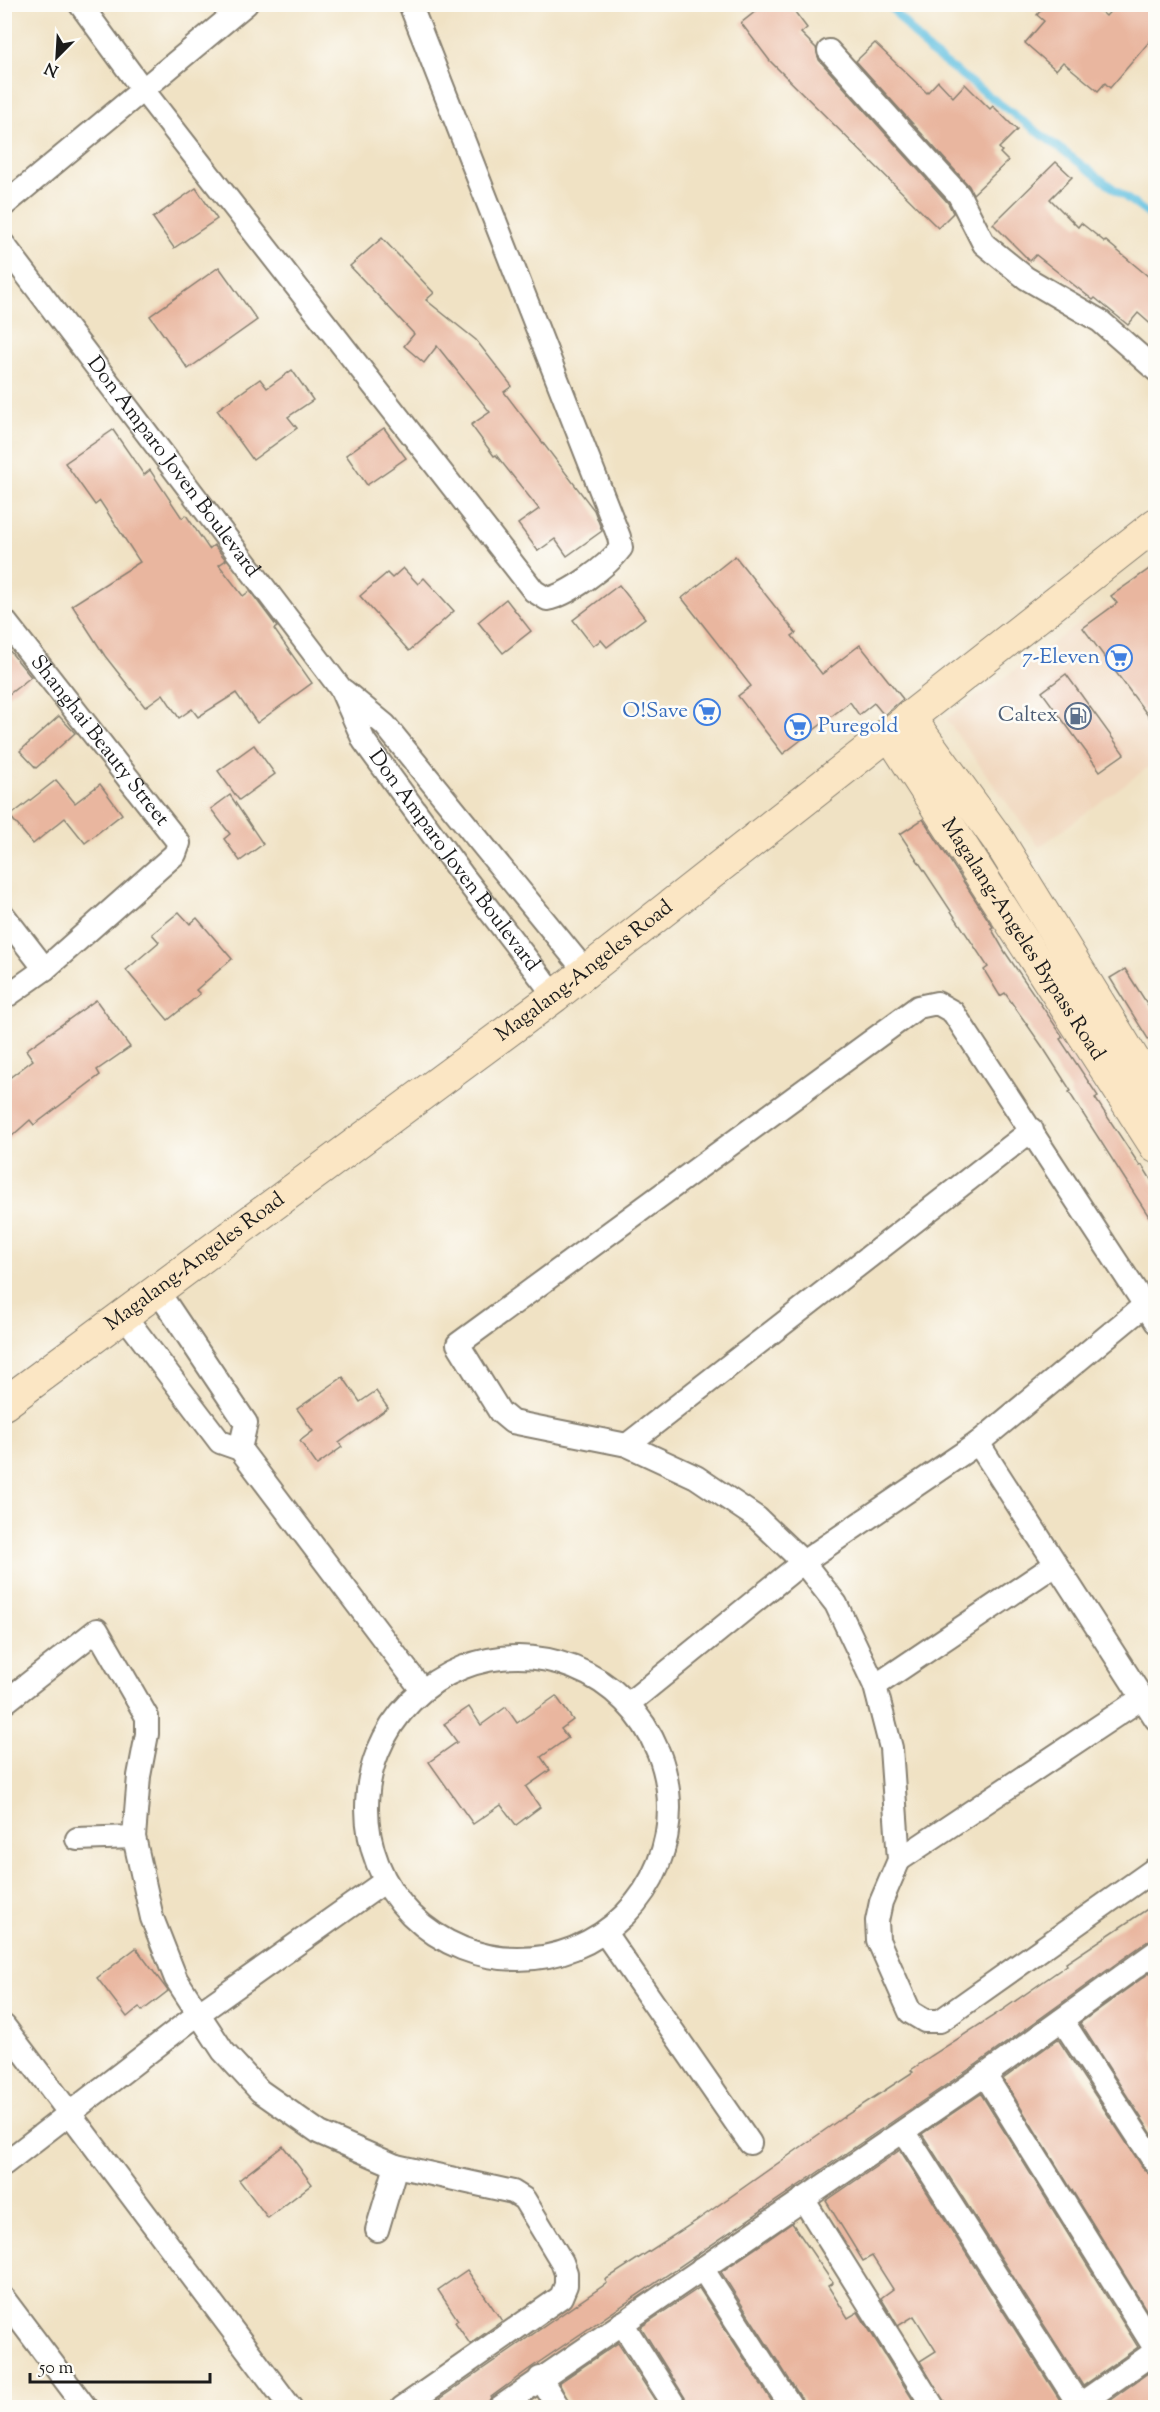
<svg xmlns="http://www.w3.org/2000/svg" width="1160" height="2412" viewBox="0 0 1160 2412" font-family="'Sorts Mill Goudy',serif">
<rect width="100%" height="100%" fill="#fdfcf7"/>
<filter id="ink" filterUnits="userSpaceOnUse"><feTurbulence type="fractalNoise" baseFrequency=".0167" numOctaves="2"/><feDisplacementMap in="SourceGraphic" scale="12" xChannelSelector="R" yChannelSelector="G"/><feConvolveMatrix kernelMatrix="1 2 1 2 8 2 1 2 1" color-interpolation-filters="sRGB"/></filter>
<filter id="wash" filterUnits="userSpaceOnUse"><feTurbulence type="fractalNoise" baseFrequency=".008" numOctaves="4" result="noise"/><feDisplacementMap in="SourceGraphic" scale="24" xChannelSelector="R" yChannelSelector="G"/><feGaussianBlur stdDeviation="1.35" result="paint"/><feColorMatrix in="noise" values="0 0 0 0 0 0 0 0 0 0 0 0 0 0 0 0 0 1.4 0 .05"/><feComposite in="paint" operator="in"/></filter>
<g filter="url(#wash)">
<rect width="100%" height="100%" fill="#f0e2c4"/>
<!-- built -->
<polygon fill="#f0d6bc" points="1108,603 1155,668 1155,762 1039,847 946,719"/>
<g fill="none" stroke-linecap="round" stroke-linejoin="round">
<!-- stream -->
<polyline stroke="#63c1e1" stroke-width="8" points="888,4 929,51 1156,220"/>
</g>
<g id="blocks">
<!-- building -->
<g fill="#e9b69f">
<polygon points="765,4 789,4 807,28 801,33 816,48 819,60 948,203 953,213 938,228 770,61 741,23"/>
<polygon points="1046,4 1093,4 1106,16 1117,4 1155,4 1155,35 1110,88 1105,83 1098,91 1063,62 1056,70 1025,43 1044,21 1037,15"/>
<polygon points="875,43 927,93 938,81 953,97 965,84 990,109 993,106 1017,130 999,148 1002,151 1000,153 1008,161 973,194 969,186 856,61"/>
<polygon points="1056,162 1072,177 1050,199 1078,227 1081,223 1105,242 1106,241 1155,282 1155,328 1138,313 1128,325 1095,298 1093,300 1036,255 1030,261 993,224"/>
<polygon points="196,188 217,219 174,248 153,218"/>
<polygon points="382,238 434,293 426,300 476,340 512,386 504,392 594,510 602,531 567,556 555,539 538,551 518,524 539,509 496,455 494,456 471,425 490,412 437,346 424,363 404,346 414,334 350,266"/>
<polygon points="219,267 257,320 188,369 150,316"/>
<polygon points="292,370 313,400 288,417 297,428 253,460 217,410 260,379 267,388"/>
<polygon points="384,428 406,458 367,485 346,455"/>
<polygon points="113,430 144,475 150,470 182,518 186,515 209,549 214,545 226,560 219,565 243,596 250,591 277,627 274,629 312,683 257,723 236,693 198,717 192,709 179,718 163,694 145,707 105,656 72,605 140,562 100,501 95,505 65,463"/>
<polygon points="735,556 796,633 792,636 822,674 860,645 903,699 884,715 874,703 859,715 850,702 783,754 738,696 751,686 682,598"/>
<polygon points="1155,565 1155,725 1083,628 1117,603 1111,596"/>
<polygon points="403,568 418,584 424,578 454,611 409,651 360,596 387,573 392,578"/>
<polygon points="619,585 645,618 607,647 601,640 593,646 573,620"/>
<polygon points="506,599 531,631 503,653 478,622"/>
<polygon points="4,644 31,677 4,698"/>
<polygon points="1066,674 1124,754 1100,771 1042,692"/>
<polygon points="59,716 75,733 36,768 20,751"/>
<polygon points="254,745 275,774 239,800 218,771"/>
<polygon points="56,780 75,803 100,784 122,814 85,843 65,818 33,844 10,816"/>
<polygon points="230,795 263,844 240,861 224,839 230,834 211,809"/>
<polygon points="923,819 993,927 991,928 1005,952 1063,1037 1060,1039 1098,1096 1095,1098 1140,1166 1142,1165 1155,1186 1155,1226 1069,1092 1071,1091 1044,1049 1005,993 1000,996 984,970 988,967 900,834"/>
<polygon points="179,912 190,924 197,918 232,959 196,990 200,994 168,1020 126,970 159,942 152,934"/>
<polygon points="1125,969 1155,1016 1155,1050 1110,978"/>
<polygon points="96,1000 130,1047 97,1070 100,1075 34,1125 30,1120 4,1143 4,1082 33,1060 26,1050"/>
<polygon points="343,1377 360,1402 376,1391 388,1408 339,1443 342,1447 317,1465 300,1441 313,1431 297,1409"/>
<polygon points="556,1696 573,1720 561,1729 568,1738 541,1757 550,1770 526,1787 540,1807 516,1825 501,1805 473,1824 429,1762 457,1742 444,1724 469,1707 481,1725 506,1707 517,1723"/>
<polygon points="1155,1904 1155,1939 1148,1941 977,2064 532,2367 491,2397 486,2408 426,2408 607,2283 605,2280 696,2221 842,2118 913,2072 911,2070 931,2056 1001,2011 1067,1965 1066,1963"/>
<polygon points="136,1948 168,1991 142,2011 139,2007 127,2017 97,1978"/>
<polygon points="1155,1969 1155,2139 1080,2023"/>
<polygon points="1058,2039 1145,2171 1155,2177 1155,2324 1003,2079"/>
<polygon points="981,2094 1138,2347 1083,2386 922,2134"/>
<polygon points="283,2146 312,2184 268,2218 239,2180"/>
<polygon points="900,2150 1065,2408 947,2408 920,2361 936,2351 914,2316 898,2326 881,2298 893,2289 872,2256 863,2261 826,2201"/>
<polygon points="792,2223 833,2283 828,2286 848,2318 858,2312 918,2408 805,2408 803,2401 721,2272"/>
<polygon points="467,2270 502,2321 470,2344 455,2322 458,2320 438,2290"/>
<polygon points="699,2288 776,2408 689,2408 687,2401 641,2327"/>
<polygon points="618,2343 660,2408 572,2408 559,2383"/>
<polygon points="1155,2368 1155,2408 1099,2408"/>
</g>
</g>
</g>
<g filter="url(#ink)">
<use href="#blocks" fill-opacity="0" stroke="#867f70" stroke-width="1.5"/>
<g fill="none" stroke-linecap="round" stroke-linejoin="round">
<defs>
<g id="street">
<path d="M80,4l63,86 391,501 13,8c21,-4 61,-33 74,-51l-2,-11 -209,-533"/>
<polyline points="829,51 959,195 984,244 1026,278 1100,321 1156,370"/>
<polyline points="4,205 246,4"/>
<path id="s1" d="M4,245l337,444 23,52 99,135 92,120"/>
<path id="s2" d="M4,620l175,223 -4,11 -130,115 -41,29"/>
<polyline points="344,691 385,725 586,972"/>
<polyline points="4,916 45,969"/>
<polyline points="157,1290 246,1423 240,1449"/>
<polyline points="123,1314 220,1442 240,1449 422,1690"/>
<polyline points="1156,1322 953,1012 937,1003 918,1007 458,1344 500,1412 512,1422 627,1445 696,1477 757,1518 803,1562 836,1604 875,1686 891,1748 899,1860 881,1902 877,1921 878,1940 910,2012 925,2021 940,2021 1156,1868"/>
<polyline points="978,1443 1156,1719"/>
<polyline points="627,1445 1032,1130"/>
<circle cx="518" cy="1808" r="151"/>
<polyline points="875,1686 1056,1564"/>
<polyline points="4,1703 97,1630 147,1717 147,1734 139,1776 134,1837 152,1918 176,1979 223,2051 260,2091 320,2133 396,2166 513,2192 524,2199 562,2262 566,2273 566,2285 561,2297 402,2408"/>
<polyline points="628,1704 803,1562 978,1443 1145,1305"/>
<polyline points="77,1839 134,1837"/>
<polyline points="899,1860 1142,1698"/>
<polyline points="605,1933 750,2143"/>
<polyline points="1062,2020 1156,2164"/>
<polyline points="4,2026 291,2408"/>
<polyline points="985,2075 1156,2350"/>
<polyline points="904,2131 1081,2408"/>
<polyline points="4,2164 198,2014 384,1882"/>
<polyline points="803,2199 934,2408"/>
<polyline points="377,2230 396,2166"/>
<polyline points="702,2268 792,2408"/>
<polyline points="4,2299 86,2408"/>
<polyline points="622,2323 676,2408"/>
<polyline points="540,2378 559,2408"/>
<polyline points="1079,2405 1156,2351"/>
<polyline points="499,2408 985,2075 1156,1952"/>
</g>
<g id="secondary">
<polyline points="909,717 999,841 1156,1096"/>
<path id="s3" d="M889,733l267,414"/>
<path id="s4" d="M4,1404l551,-408 601,-472"/>
</g>
</defs>
<!-- street casing -->
<use href="#street" stroke="#867f70" stroke-width="26"/>
<!-- secondary casing -->
<use href="#secondary" stroke="#867f70" stroke-width="34"/>
<!-- street -->
<use href="#street" stroke="#fff" stroke-width="22"/>
<!-- secondary -->
<use href="#secondary" stroke="#fbe6c4" stroke-width="32"/>
</g>
</g>
<!-- icons -->
<defs>
<symbol id="supermarket-ring" viewBox="-11 -11 22 22"><circle r="9.5" fill="#fdfcf7" stroke="#3f7fe0" stroke-width="1.5"/><path d="M-6-5.5h2.5l.6 2H6L4.5 2H-2.5L-4.4-4H-6ZM-1.5 3.2a1.3 1.3 0 1 0 .1 0ZM3 3.2a1.3 1.3 0 1 0 .1 0Z" fill="#3f7fe0"/></symbol>
<symbol id="fuel-ring" viewBox="-11 -11 22 22"><circle r="9.5" fill="#fdfcf7" stroke="#5c6f8a" stroke-width="1.5"/><path d="M-5.5-6h7V0h2V4h1.3V-2.5L3-4.5l.8-.8L6-3V5H2.5V1h-1V6h-7ZM-4.2-4.7v3.2H.2V-4.7Z" fill="#5c6f8a"/></symbol>
</defs>
<g fill-rule="evenodd">
<use href="#supermarket-ring" x="1104" y="643" width="30" height="30"/>
<use href="#supermarket-ring" x="692" y="697" width="30" height="30"/>
<use href="#fuel-ring" x="1063" y="701" width="30" height="30"/>
<use href="#supermarket-ring" x="783" y="712" width="30" height="30"/>
</g>
<g text-anchor="middle" dominant-baseline="central" stroke-width="5" stroke-linejoin="round" paint-order="stroke">
<!-- street labels -->
<g font-size="21" fill="#1c1c1c" stroke="#fdfcf7">
<text stroke="none"><textPath href="#s1" startOffset="279">Don Amparo Joven Boulevard</textPath></text>
<text stroke="none"><textPath href="#s2" startOffset="154">Shanghai Beauty Street</textPath></text>
<text stroke="none"><textPath href="#s1" startOffset="764">Don Amparo Joven Boulevard</textPath></text>
<text stroke="none"><textPath href="#s3" startOffset="246">Magalang-Angeles Bypass Road</textPath></text>
<text stroke="none"><textPath href="#s4" startOffset="724">Magalang-Angeles Road</textPath></text>
<text stroke="none"><textPath href="#s4" startOffset="238">Magalang-Angeles Road</textPath></text>
</g>
<!-- shop labels -->
<g font-size="21" fill="#366cbe" stroke="#fdfcf7" text-anchor="end">
<text x="1100" y="658">7-Eleven</text>
<text x="688" y="712">O!Save</text>
<text x="818" y="727" text-anchor="start">Puregold</text>
</g>
<!-- service labels -->
<g font-size="21" fill="#4e5e75" stroke="#fdfcf7" text-anchor="end">
<text x="1058" y="716">Caltex</text>
</g>
</g>
<!-- margin -->
<rect width="1160" height="2412" fill="none" stroke="#fdfcf7" stroke-width="24"/>
<!-- north arrow -->
<g transform="translate(57 57) rotate(204)" stroke="#fdfcf7" stroke-width="4.5" paint-order="stroke">
<path d="M0-4.5L10 22L0 15L-10 22Z" fill="#1c1c1c"/>
<text y="-9" font-size="16" font-weight="bold" text-anchor="middle" fill="#1c1c1c">N</text>
</g>
<!-- scale -->
<path d="M30 2373v9h180v-9" fill="none" stroke="#1c1c1c" stroke-width="3"/>
<text x="39" y="2373" font-size="18" fill="#1c1c1c" stroke="#fdfcf7" stroke-width="4.5" paint-order="stroke">50 m</text>
</svg>
